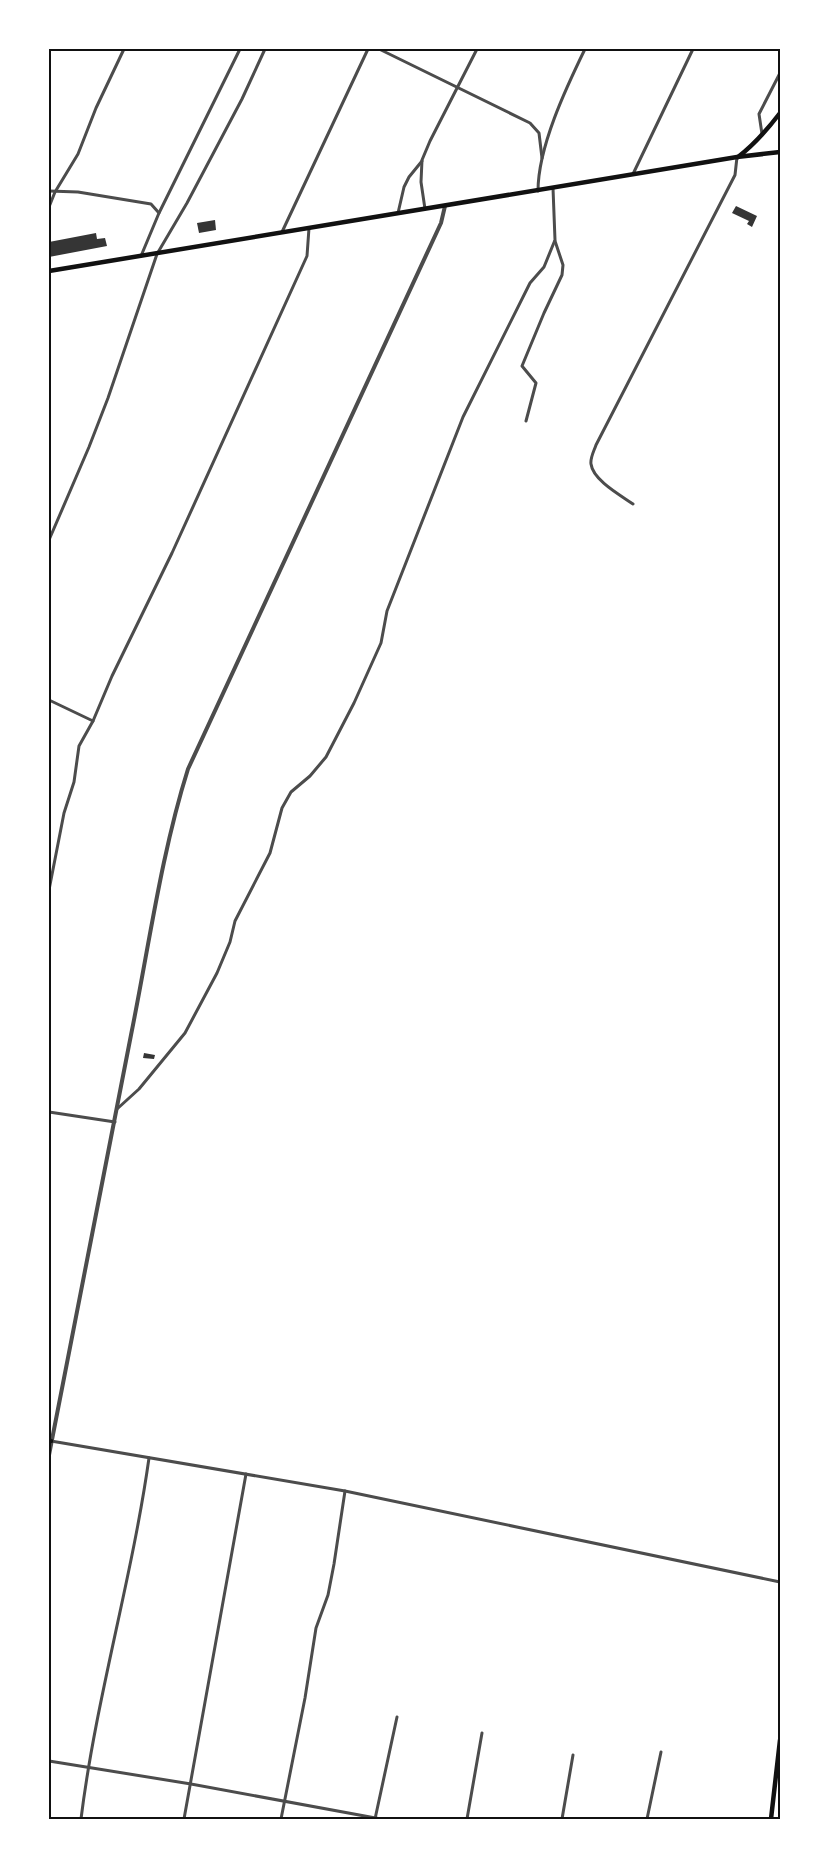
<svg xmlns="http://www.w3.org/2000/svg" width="829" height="1868" viewBox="0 0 829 1868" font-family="'IBM Plex Serif',serif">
<rect width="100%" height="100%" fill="#fff"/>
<!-- building -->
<g fill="#353535">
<polygon points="736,206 757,216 752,227 747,224 749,221 732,213"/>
<polygon points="215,220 216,230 199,233 197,223"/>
<polygon points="96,233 97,239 105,238 107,246 49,257 49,242"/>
<polygon points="144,1053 155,1055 154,1059 143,1058"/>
</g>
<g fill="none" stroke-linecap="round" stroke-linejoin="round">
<!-- minor -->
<g stroke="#4c4c4c" stroke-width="3">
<polyline points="379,49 530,123 539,133 542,158"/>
<polyline points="762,134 759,114 780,73"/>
<polyline points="633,174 693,49"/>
<polyline points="49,191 78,192 151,204 159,213"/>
<path d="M538,191c0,-44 28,-103 47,-142"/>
<polyline points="49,207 55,192 78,154 96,108 124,49"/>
<polyline points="425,209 421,182 422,160 430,141 477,49"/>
<polyline points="398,213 404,187 409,177 422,161"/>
<polyline points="282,232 368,49"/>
<polyline points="141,256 159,213 240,49"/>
<polyline points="526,421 536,383 522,366 544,313 562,275 563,265 555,241"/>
<path d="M633,504c-13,-9 -40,-24 -42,-40 -1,-6 3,-13 5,-19l139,-270 2,-18"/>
<polyline points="49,540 89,447 108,398 157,254 187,203 242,99 265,49"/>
<polyline points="49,700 93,721"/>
<polyline points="49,890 64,813 74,782 79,746 93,721 112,676 172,553 307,256 309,228"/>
<polyline points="117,1109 139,1089 185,1033 217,973 230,942 235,921 270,853 282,808 291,792 310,776 326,757 354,703 381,643 387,611 463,417 530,283 544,267 555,240 553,188"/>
<polyline points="49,1112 115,1122"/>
<polyline points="51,1441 345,1491 780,1582"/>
<polyline points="49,1761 191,1784 381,1819"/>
<path d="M81,1819c15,-121 51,-240 68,-361"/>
<polyline points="184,1819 246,1474"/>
<polyline points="281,1819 305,1698 316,1628 328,1595 334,1564 345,1491"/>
<polyline points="375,1819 397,1717"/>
<polyline points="467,1819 482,1733"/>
<polyline points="562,1819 573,1755"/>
<polyline points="647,1819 661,1752"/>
</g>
<!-- tertiary -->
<path stroke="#4c4c4c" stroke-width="4" d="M49,1455c27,-140 55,-280 82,-420 18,-89 30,-180 57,-266l253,-546 4,-17"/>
<!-- secondary -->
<g stroke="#111" stroke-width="4.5">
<path d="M738,157c17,-13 29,-27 42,-44"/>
<polyline points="49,271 737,157 780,152"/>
<polyline points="49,1441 51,1441"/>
<polyline points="771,1819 780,1740"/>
</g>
</g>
<!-- border -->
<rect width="829" height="1868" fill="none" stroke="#ffffff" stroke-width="100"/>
<rect x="50" y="50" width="729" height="1768" fill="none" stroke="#111" stroke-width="2"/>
</svg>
